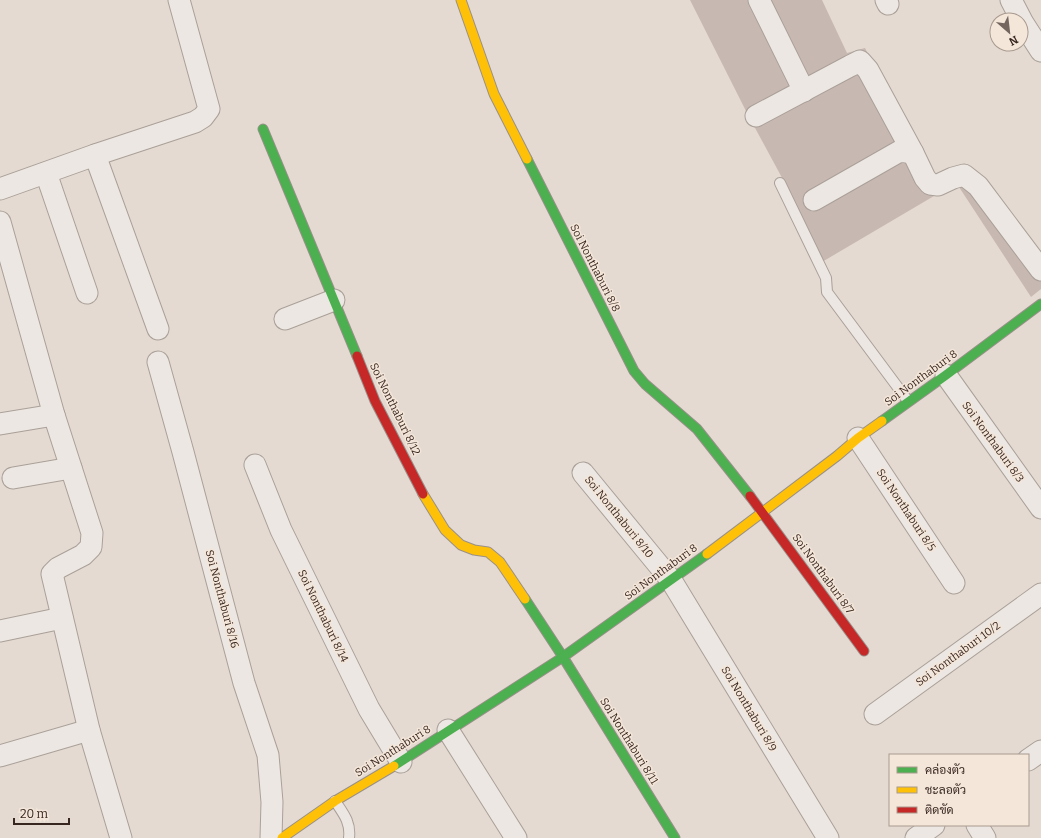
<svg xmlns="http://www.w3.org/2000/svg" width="1041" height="838" viewBox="0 0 1041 838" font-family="Bitter,Sarabun,serif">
<rect width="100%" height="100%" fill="#e4dad1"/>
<!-- building -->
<polygon fill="#c8b8b2" points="690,0 822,0 847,53 865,48 925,169 931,174 939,174 948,169 964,164 1041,273 1041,289 1031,297 959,187 947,189 934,196 822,262 794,200 747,113"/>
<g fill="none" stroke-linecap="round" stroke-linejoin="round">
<defs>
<g id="lane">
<polyline points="780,183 826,278 827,292 908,401"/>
<path d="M335,801c8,12 16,21 14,37"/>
</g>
<g id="street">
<polyline points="759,0 804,91"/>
<polyline points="886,0 888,4"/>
<polyline points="1011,0 1023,23 1041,51"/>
<polyline points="756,116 850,66 860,61 868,70 913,153 925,178 930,184 938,185 953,178 964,175 978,186 1041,270"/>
<polyline points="95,155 158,329"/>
<polyline points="46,173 87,293"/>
<polyline points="0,189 95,155 195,122 203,117 209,109 179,0"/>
<polyline points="814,200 900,151 913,153"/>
<polyline points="0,222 54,415 92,533 91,547 83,555 58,568 52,574 89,730 121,838"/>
<polyline points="285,319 334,300"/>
<polyline points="158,362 183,452 244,683 268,755 272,802 271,838"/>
<polyline points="946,375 1041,508"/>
<polyline points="0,424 54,415"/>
<polyline points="858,438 954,583"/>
<polyline points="255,465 281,530 369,709 401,762"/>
<polyline points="583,473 671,580 828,838"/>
<polyline points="13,478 71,468"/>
<polyline points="0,631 62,618"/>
<polyline points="875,714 1041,594"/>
<polyline points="448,730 516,838"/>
<polyline points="0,756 89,730"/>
<polyline points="1028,760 1041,751"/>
<polyline points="977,825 985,838"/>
<polyline points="916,838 934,825"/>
</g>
<g id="fast">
<polyline points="263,129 357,356"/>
<polyline points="527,159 634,371 645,384 697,429 750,496"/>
<polyline points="882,421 946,375 1041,304"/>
<polyline points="525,599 563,657 675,838"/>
<polyline points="394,766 563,657 707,554"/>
</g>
<g id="slow">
<polyline points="461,0 494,94 527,159"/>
<polyline points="423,494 445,530 461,545 474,550 488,552 500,562 525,599"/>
<polyline points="707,554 837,456 858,438 882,421"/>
<polyline points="282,838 335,801 394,766"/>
</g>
<g id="jam">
<polyline points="357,356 375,401 423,494"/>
<polyline points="750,496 864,651"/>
</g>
</defs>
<!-- lane casing -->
<use href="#lane" stroke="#aaa099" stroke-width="12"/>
<!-- street casing -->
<use href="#street" stroke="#aaa099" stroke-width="23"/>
<!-- fast casing -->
<use href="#fast" stroke="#99908a" stroke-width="11"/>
<!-- slow casing -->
<use href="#slow" stroke="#99908a" stroke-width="11"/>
<!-- jam casing -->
<use href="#jam" stroke="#99908a" stroke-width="11"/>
<!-- lane -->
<use href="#lane" stroke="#ece7e2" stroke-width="10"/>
<!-- street -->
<use href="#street" stroke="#ece7e2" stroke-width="21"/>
<!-- fast -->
<use href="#fast" stroke="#4caf50" stroke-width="9"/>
<!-- slow -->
<use href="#slow" stroke="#ffc107" stroke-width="9"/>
<!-- jam -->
<use href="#jam" stroke="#c62828" stroke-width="9"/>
</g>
<g text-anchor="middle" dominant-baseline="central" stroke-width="3" stroke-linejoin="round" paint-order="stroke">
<!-- street labels -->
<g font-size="11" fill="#382721" stroke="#f4e6d8">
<text transform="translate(595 268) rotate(63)">Soi Nonthaburi 8/8</text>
<text transform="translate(921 378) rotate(-36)">Soi Nonthaburi 8</text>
<text transform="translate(395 409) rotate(64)">Soi Nonthaburi 8/12</text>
<text transform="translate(993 442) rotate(54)">Soi Nonthaburi 8/3</text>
<text transform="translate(906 510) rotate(56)">Soi Nonthaburi 8/5</text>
<text transform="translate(619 517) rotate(51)">Soi Nonthaburi 8/10</text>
<text transform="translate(661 572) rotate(-36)">Soi Nonthaburi 8</text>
<text transform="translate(823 574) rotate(54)">Soi Nonthaburi 8/7</text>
<text transform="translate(222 599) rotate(75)">Soi Nonthaburi 8/16</text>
<text transform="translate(323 616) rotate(64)">Soi Nonthaburi 8/14</text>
<text transform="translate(958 654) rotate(-36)">Soi Nonthaburi 10/2</text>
<text transform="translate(749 709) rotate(59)">Soi Nonthaburi 8/9</text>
<text transform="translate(629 741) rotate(58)">Soi Nonthaburi 8/11</text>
<text transform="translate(393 751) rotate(-32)">Soi Nonthaburi 8</text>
</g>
</g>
<!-- legend -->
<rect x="889" y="754" width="140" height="72" fill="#f4e6d8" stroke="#a99a8f"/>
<rect x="897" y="767" width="20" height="6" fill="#4caf50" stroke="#a99a8f"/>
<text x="925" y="774" font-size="12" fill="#382721">คล่องตัว</text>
<rect x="897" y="787" width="20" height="6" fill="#ffc107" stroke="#a99a8f"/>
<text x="925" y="794" font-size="12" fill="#382721">ชะลอตัว</text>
<rect x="897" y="807" width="20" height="6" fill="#c62828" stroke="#a99a8f"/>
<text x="925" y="814" font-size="12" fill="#382721">ติดขัด</text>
<!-- north arrow -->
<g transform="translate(1009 32) rotate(152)"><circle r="19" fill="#f4e6d8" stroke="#a99a8f"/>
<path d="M0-3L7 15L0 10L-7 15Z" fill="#74665f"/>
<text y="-6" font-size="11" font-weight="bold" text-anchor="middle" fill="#382721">N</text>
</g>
<!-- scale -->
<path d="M14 818v6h55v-6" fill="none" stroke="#382721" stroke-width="2"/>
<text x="20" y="818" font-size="12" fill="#382721" stroke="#f4e6d8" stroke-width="3" paint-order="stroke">20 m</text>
</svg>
